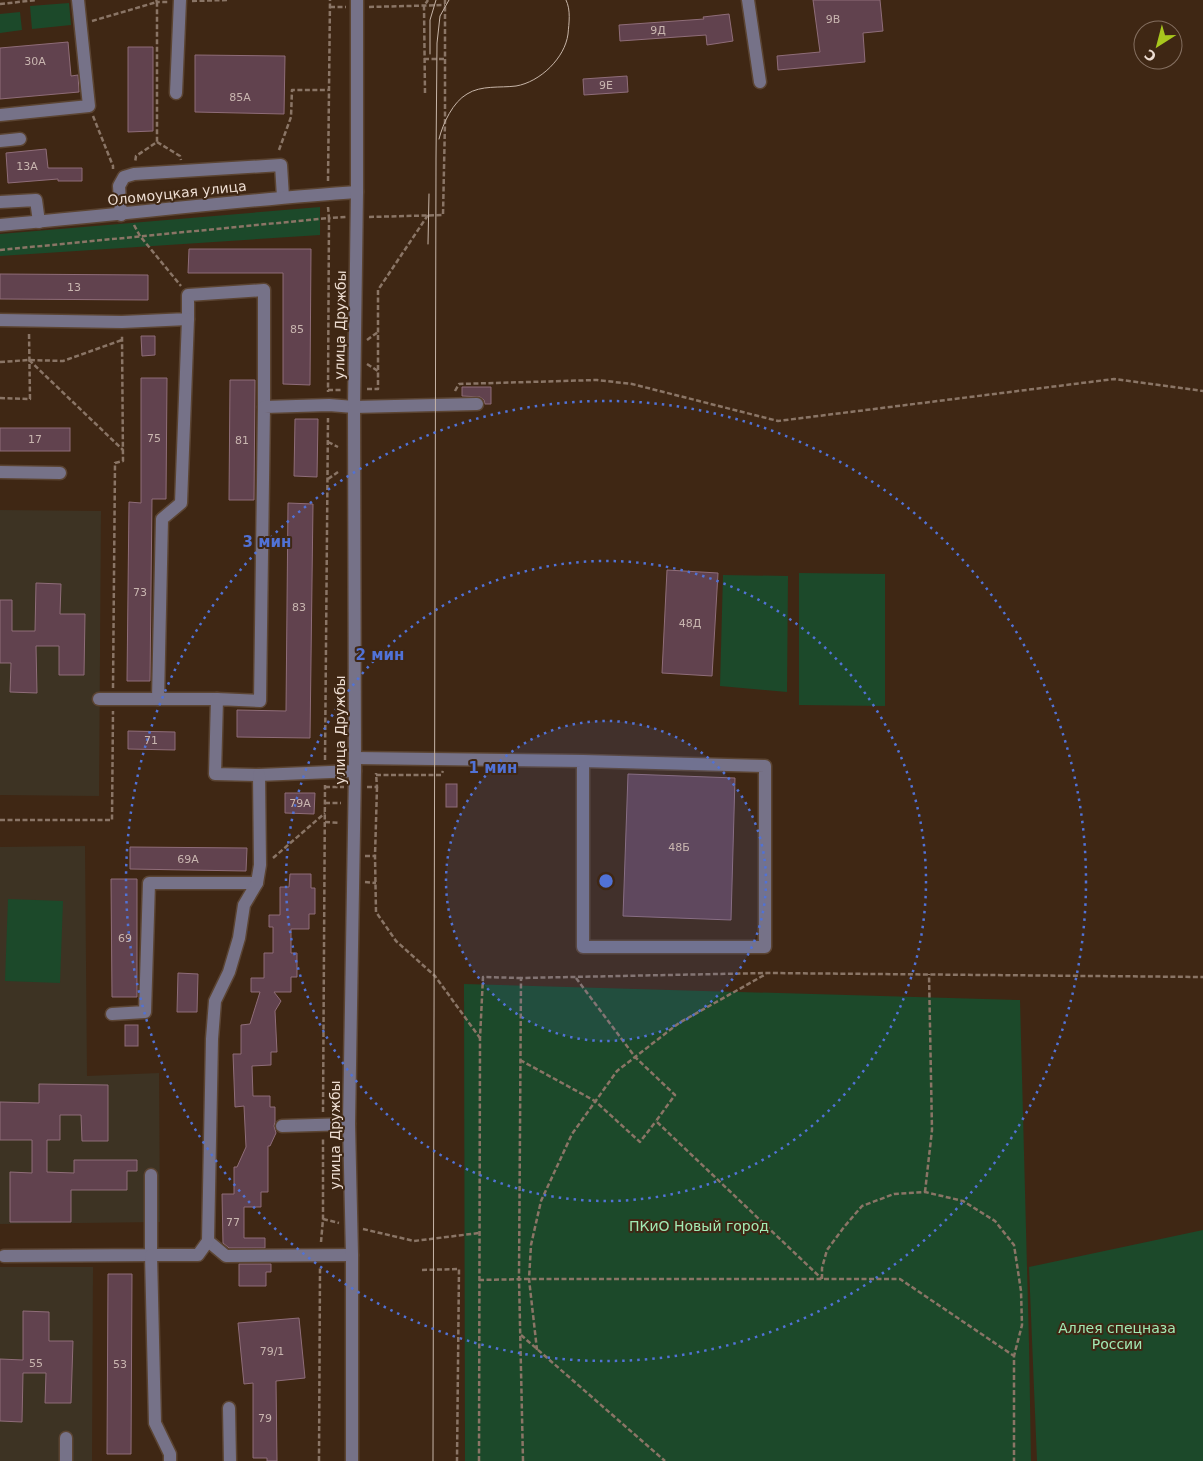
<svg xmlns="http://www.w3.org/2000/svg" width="1203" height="1461" viewBox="0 0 1203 1461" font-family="'DejaVu Sans',sans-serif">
<rect width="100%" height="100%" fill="#3f2714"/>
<!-- education -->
<g fill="#3d3323">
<polygon points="0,510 101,511 99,796 0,795"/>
<polygon points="85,846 87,1076 159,1073 160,1222 0,1224 0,847"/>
<polygon points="0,1267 93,1267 92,1461 0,1461"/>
</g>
<!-- green -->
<g fill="#1c492a">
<polygon points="69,3 71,25 32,29 30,6"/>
<polygon points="20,12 22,30 0,33 0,14"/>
<polygon points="320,207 320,235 0,256 0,234"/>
<polygon points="799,573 885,574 885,706 799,705"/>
<polygon points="723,575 788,576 787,692 720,686"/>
<polygon points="8,899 63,901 60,983 5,981"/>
<polygon points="464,984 1020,1000 1029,1344 1031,1461 465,1461"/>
<polygon points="1203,1230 1203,1461 1037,1461 1029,1267"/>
</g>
<!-- building -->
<g fill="#61424e" stroke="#8f6d79">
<polygon points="813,0 880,0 883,31 863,33 865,62 778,70 777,56 820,52"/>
<polygon points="729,14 733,41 707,45 706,35 620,41 619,25 704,19 703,17"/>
<polygon points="68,42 71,76 78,75 79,92 0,99 0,48"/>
<polygon points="128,47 153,47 153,131 128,132"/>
<polygon points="195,55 285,56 284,114 195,112"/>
<polygon points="627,76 628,92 584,95 583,79"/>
<polygon points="46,149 48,168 82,168 82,181 58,181 58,179 8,183 6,153"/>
<polygon points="189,249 311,249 310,385 283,384 283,273 188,273"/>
<polygon points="0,274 148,275 148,300 0,299"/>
<polygon points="141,336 155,336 155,355 142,356"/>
<polygon points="141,378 167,378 166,499 152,499 150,681 127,681 129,502 141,503"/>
<polygon points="230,380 255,380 254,500 229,500"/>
<polygon points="462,387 491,387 491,404 485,404 484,400 480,397 462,396"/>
<polygon points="295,419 318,419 317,477 294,476"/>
<rect x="0" y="428" width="70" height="23"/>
<polygon points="288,503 313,504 310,738 237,737 237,710 286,711"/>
<polygon points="667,570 718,573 712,676 662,673"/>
<polygon points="36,583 61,584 60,614 85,614 84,675 59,675 59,646 36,646 37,693 10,692 11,663 0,663 0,600 12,600 12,631 35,631"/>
<polygon points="128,731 175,732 175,750 128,749"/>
<polygon points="628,774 735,778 731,920 623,916"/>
<rect x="446" y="784" width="11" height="23"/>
<polygon points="285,793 315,793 314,814 285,813"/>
<polygon points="130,847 247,848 246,871 130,869"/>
<polygon points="290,874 311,874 311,888 315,888 315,914 309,914 309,929 291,929 291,953 297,953 297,977 291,977 291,992 274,992 281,1001 275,1011 277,1052 271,1052 271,1065 252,1066 253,1096 270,1096 270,1107 275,1107 275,1122 274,1126 276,1133 270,1146 268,1146 268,1192 261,1192 261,1207 244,1207 244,1238 265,1238 265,1248 229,1248 223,1243 222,1194 234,1194 234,1167 237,1167 246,1147 244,1106 235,1107 233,1054 241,1054 241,1025 250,1024 260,992 251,992 251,978 264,978 264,953 273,953 273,927 269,927 269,915 280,915 280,887 289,887"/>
<polygon points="111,879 137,879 137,997 112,997"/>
<polygon points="178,973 198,974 197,1012 177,1012"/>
<rect x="125" y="1025" width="13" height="21"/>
<polygon points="39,1084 108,1085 108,1141 82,1141 81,1115 60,1115 60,1140 47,1140 47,1172 74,1173 74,1160 137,1160 137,1171 127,1171 127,1190 71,1190 71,1222 10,1222 10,1172 32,1173 32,1140 0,1140 0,1102 39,1103"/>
<polygon points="239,1264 271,1264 271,1272 266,1272 266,1286 239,1286"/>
<polygon points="108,1274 132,1274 131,1454 107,1454"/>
<polygon points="23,1311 49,1312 49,1341 73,1341 71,1403 45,1403 46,1373 23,1373 22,1422 0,1421 0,1359 23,1360"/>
<polygon points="299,1318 305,1378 276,1381 277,1461 267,1461 267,1458 253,1458 253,1383 244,1384 238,1323"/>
</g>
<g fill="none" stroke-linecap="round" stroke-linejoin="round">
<defs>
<g id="minor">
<polyline points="748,0 760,82"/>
<polyline points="176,93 180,0"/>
<polyline points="0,115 89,106 78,0"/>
<polyline points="0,141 20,139"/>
<polyline points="0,202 36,200 39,222"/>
<polyline points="121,215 119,186 124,177 134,174 281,165 283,197"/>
<path d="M0,225c119,-10 238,-25 357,-33"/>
<polyline points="0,320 122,322 188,319 188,295 264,290 264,407"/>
<polyline points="0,472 60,473"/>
<polyline points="99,699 217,699"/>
<polyline points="158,699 162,519 181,503 188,319"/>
<polyline points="355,758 583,761 583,947 765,947 765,766 583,761"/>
<polyline points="355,771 259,775 215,774 217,699 260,701 264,407 329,405 354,407 477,404"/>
<polyline points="112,1014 145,1012 149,883 257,883"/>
<polyline points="282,1126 349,1124"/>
<polyline points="208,1241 226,1256 352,1255"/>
<polyline points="4,1256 151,1255 151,1175"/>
<polyline points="229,1408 230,1461"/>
<polyline points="66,1438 66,1461"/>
<polyline points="170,1461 170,1454 155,1423 151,1255 198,1255 208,1241 212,1039 215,1001 229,972 239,938 244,905 257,883 260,865 259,775"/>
<polyline points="352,1461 352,1255 349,1124 355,771 354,407 357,192 357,0"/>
</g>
</defs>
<!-- minor casing -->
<use href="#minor" stroke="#5b4432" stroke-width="15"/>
<!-- path -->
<g stroke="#8a7566" stroke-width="2.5" stroke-dasharray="5 2.5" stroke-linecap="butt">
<polyline points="156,0 157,2 169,2"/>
<polyline points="192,1 228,0"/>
<polyline points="0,4 37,0"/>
<polyline points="330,7 346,7"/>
<polyline points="369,7 445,5"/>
<polyline points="92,21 157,2 157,142 136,156 135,163"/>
<polyline points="424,59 445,59"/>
<polyline points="425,93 424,6 428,0"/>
<polyline points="93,116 113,166 113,169"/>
<polyline points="157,142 180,156 181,160"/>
<polyline points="279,150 291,117 292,90 328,90"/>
<polyline points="328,181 330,0"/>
<polyline points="328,207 329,218 346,217"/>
<polyline points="369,217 443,215 445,122 445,0"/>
<polyline points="134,225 140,236 181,286"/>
<polyline points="0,250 329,218 328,392"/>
<polyline points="367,340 378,332"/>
<polyline points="29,360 123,450"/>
<polyline points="0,362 29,360 63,361 122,340"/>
<polyline points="367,364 378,371"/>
<polyline points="367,389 378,389 378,290 428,215"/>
<polyline points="328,390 342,390"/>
<polyline points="455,391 459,384 597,380 632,384 778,421 1114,379 1203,391"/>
<polyline points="0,398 30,399 29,332"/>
<polyline points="328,442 338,447"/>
<polyline points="328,479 338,472"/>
<polyline points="113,688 115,463 123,461 122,335"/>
<polyline points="325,760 328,418"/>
<polyline points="376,775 441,775 443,771"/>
<polyline points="325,787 344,787"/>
<polyline points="367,787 377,787 376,773"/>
<polyline points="377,787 375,856 376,912 396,941 435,976 480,1038"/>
<polyline points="325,803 341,803"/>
<polyline points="0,820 112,820 113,711"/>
<polyline points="325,822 340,823"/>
<polyline points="365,856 375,856"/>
<polyline points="273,858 325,813"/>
<polyline points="365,882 376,883"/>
<polyline points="576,978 635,1057 675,1095 656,1121 821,1278"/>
<polyline points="520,1060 595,1101 640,1142 656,1121"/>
<polyline points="323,1112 325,785"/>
<polyline points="925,1192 932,1130 929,974"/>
<polyline points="323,1219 339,1223"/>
<polyline points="363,1229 414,1241 479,1233"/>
<polyline points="321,1242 323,1219 323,1138"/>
<polyline points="422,1270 459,1269 457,1461"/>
<polyline points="822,1279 822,1268 827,1250 844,1227 862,1206 894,1194 925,1192 963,1201 995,1221 1014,1245 1021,1291 1022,1325 1014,1356"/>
<polyline points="479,1280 529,1279 900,1279 1014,1356 1014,1461"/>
<polyline points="521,1335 665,1461"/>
<polyline points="537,1350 529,1279 531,1245 541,1201 572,1134 617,1071 679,1023 766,974"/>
<polyline points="319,1461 320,1268"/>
<polyline points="479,1461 480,1038 483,977 521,978"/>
<polyline points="523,1461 519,1279 521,978 767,973 1203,977"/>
</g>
<!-- minor -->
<use href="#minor" stroke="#767288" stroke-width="12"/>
<!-- tram -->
<g stroke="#c7b5a8" stroke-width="1">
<polyline points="430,54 430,20 436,0"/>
<path d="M439,139c4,-16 14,-37 28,-45 14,-9 33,-6 49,-8 24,-4 49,-28 52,-52 1,-11 3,-24 -2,-34"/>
<polyline points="428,244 429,194"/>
<polyline points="433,1461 436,158 437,43 440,16 449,0"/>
</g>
</g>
<!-- distance rings -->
<circle cx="606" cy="881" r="160" fill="#5172d6" fill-opacity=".12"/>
<g fill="none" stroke="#5172d6" stroke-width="2.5" stroke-dasharray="2.5 5">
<circle cx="606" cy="881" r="160"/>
<circle cx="606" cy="881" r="320"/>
<circle cx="606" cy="881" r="480"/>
</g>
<g text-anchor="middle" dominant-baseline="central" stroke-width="4" stroke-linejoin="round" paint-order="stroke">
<!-- number labels -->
<g font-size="11" fill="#c9b6b0">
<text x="833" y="19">9В</text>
<text x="658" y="30">9Д</text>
<text x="35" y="61">30А</text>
<text x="606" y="85">9Е</text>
<text x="240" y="97">85А</text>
<text x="27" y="166">13А</text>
<text x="74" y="287">13</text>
<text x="297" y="329">85</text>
<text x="154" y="438">75</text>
<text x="35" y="439">17</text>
<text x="242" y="440">81</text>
<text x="140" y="592">73</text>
<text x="299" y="607">83</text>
<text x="690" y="623">48Д</text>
<text x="151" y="740">71</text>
<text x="300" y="803">79А</text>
<text x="679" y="847">48Б</text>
<text x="188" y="859">69А</text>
<text x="125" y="938">69</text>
<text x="233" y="1222">77</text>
<text x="272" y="1351">79/1</text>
<text x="36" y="1363">55</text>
<text x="120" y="1364">53</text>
<text x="265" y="1418">79</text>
</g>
<!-- street labels -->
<g font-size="14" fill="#ecdcd1" stroke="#3f2714">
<text transform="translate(177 193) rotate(-6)">Оломоуцкая улица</text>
<text transform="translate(340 325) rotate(-89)">улица Дружбы</text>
<text transform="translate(340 730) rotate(-90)">улица Дружбы</text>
<text transform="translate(335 1135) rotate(-90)">улица Дружбы</text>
</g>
<!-- park labels -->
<g font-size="14" fill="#a2eab4" stroke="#3f2714">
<text x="699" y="1226">ПКиО Новый город</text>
<text x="1117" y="1328">Аллея спецназа<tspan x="1117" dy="16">России</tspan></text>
</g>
</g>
<circle cx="606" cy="881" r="8" fill="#5172d6" stroke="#3f2714" stroke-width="2.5"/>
<g font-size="15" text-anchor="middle" font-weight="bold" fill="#5172d6" stroke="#3f2714" stroke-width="4" stroke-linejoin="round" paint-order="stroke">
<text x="267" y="547">3 мин</text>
<text x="380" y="660">2 мин</text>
<text x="493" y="773">1 мин</text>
</g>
<!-- north arrow -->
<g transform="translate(1158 45) rotate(216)"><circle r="24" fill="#3f2714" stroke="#846f60"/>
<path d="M0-4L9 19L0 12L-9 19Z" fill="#a8c71d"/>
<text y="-8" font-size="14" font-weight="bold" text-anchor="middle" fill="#ecdcd1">С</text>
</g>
</svg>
